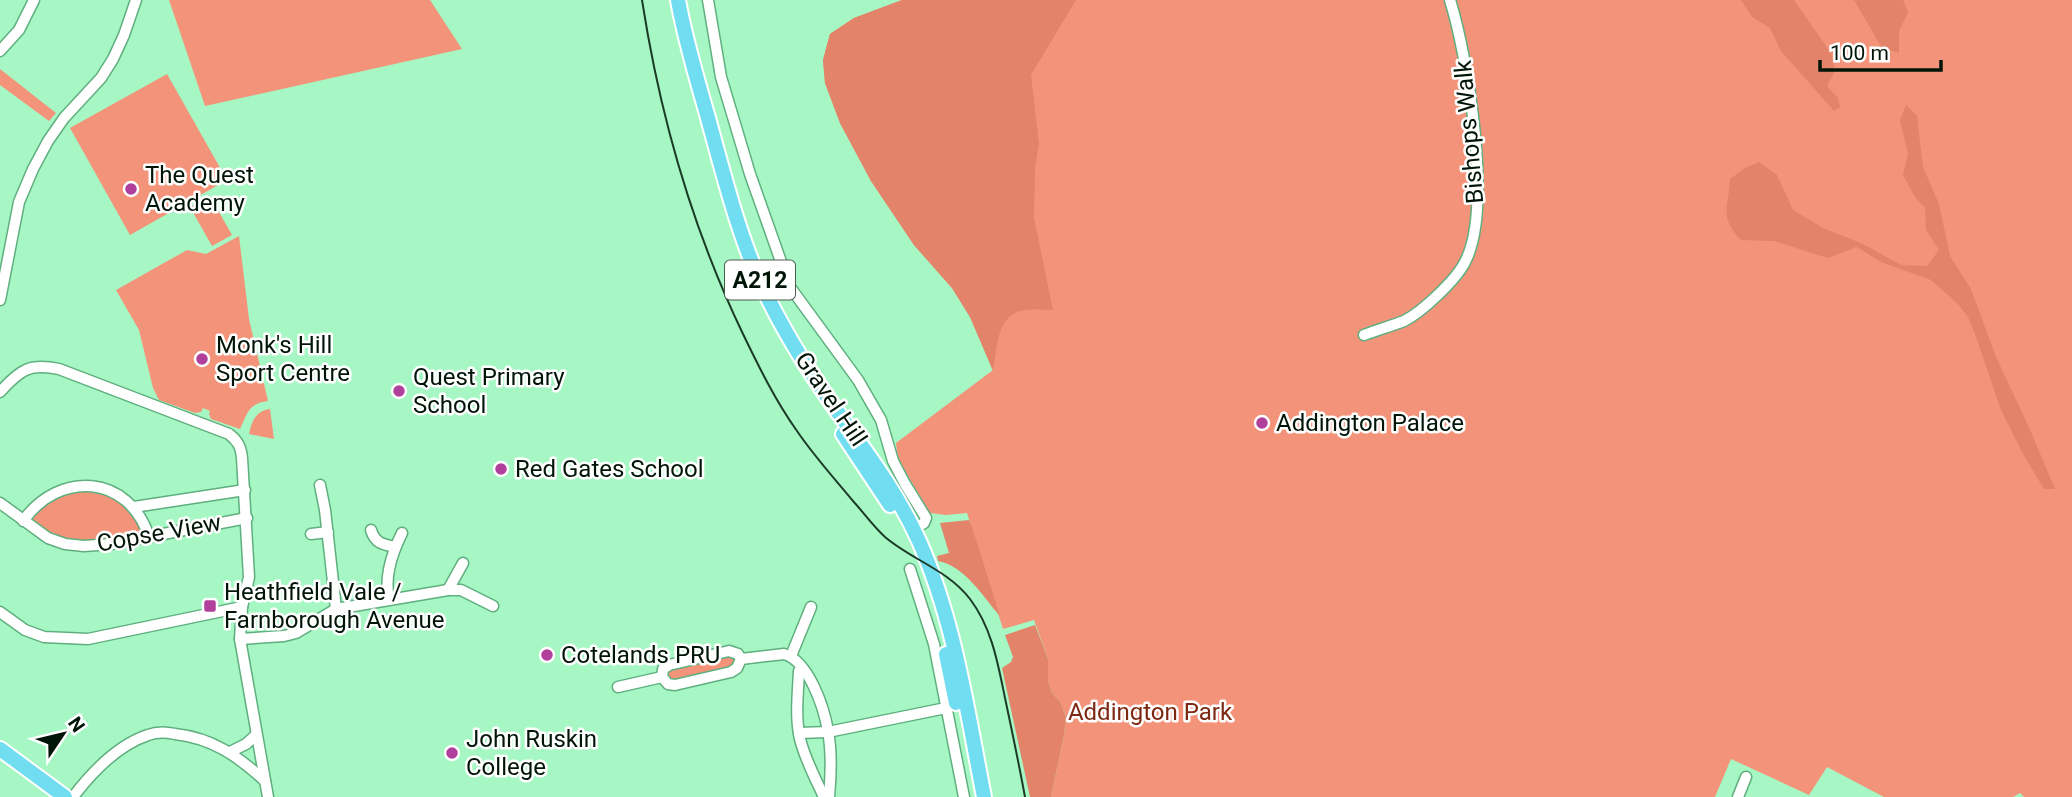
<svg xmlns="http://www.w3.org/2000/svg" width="2072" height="797" viewBox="0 0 2072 797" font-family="Roboto,sans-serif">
<rect width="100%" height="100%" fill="#a6f7c4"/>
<!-- green -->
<g fill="#f3947a">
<polygon points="169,0 430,0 462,49 205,106"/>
<polygon points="902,0 2072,0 2072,797 2024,797 2020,793 2013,797 1884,797 1827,767 1809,795 1731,759 1715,797 1051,797 1064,735 1066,718 1061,703 1052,693 1048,680 1048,659 1034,620 1003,629 967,513 946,515 930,513 898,460 896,443 993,370 970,317 952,288 914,245 871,181 840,123 825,83 823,60 830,34 854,18"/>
<polygon points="0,69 56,113 49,121 0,85"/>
<polygon points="167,74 227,180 130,235 70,128"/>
<polygon points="210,196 232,235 212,246 190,207"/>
<path d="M239,236l10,83 19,82c-20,3 -20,11 -28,28l-29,-10 -2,-5 1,-3 -7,-3 -2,4 -6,1 -36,-13 -6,-12 -14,-58 -23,-40 71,-40 19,4z"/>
<path d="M270,409l4,30 -25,-5c3,-14 7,-23 21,-25z"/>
<polygon points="73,487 125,498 149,537 65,544 23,521 32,508"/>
<polygon points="726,656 732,656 738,660 736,667 671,682 665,673 671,669"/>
</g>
<!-- forest -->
<g fill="#e2836a">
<path d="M902,0h174l-45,75 8,69 -4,23 -1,51 19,92c-9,0 -19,-1 -28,0 -29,4 -28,39 -32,61l-23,-54 -18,-29 -38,-43 -43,-64 -31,-58 -15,-40 -2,-23 7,-26 24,-16z"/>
<polygon points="1741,0 1794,0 1831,53 1835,71 1827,86 1838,98 1840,107 1834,111 1781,51 1770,28 1752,17"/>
<polygon points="1854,0 1903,0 1908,12 1899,31 1899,53 1882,48"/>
<path d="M1906,105l11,11 6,51 16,37 11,52 21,33 25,68 35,75 24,57h-11l-22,-37 -21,-42 -26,-76 -7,-17 -10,-13 -27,-24 -50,-18 -24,-15 -29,11 -54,-17 -33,-1c-23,-24 -12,-33 -11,-61l15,-11 14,-6 18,13 16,35 30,18 40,16 38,21 26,1 12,-16 -13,-20 -1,-22 -10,-11 -12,-22 5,-21 -8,-34z"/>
<path d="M969,520l3,7 28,89c-17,-19 -35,-50 -62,-55l-1,-5 12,-3 -9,-30z"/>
<polygon points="1035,625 1048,659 1048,680 1052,693 1061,703 1066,718 1064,735 1051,797 1030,797 1002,668 1011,662 1013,657 1005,635"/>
</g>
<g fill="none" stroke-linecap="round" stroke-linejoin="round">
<defs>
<g id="minor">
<polyline points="708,0 721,77 750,174 790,287 858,380 881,420 893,461 905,484 926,518 924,523 913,529"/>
<polyline points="0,51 19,30 34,0"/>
<polyline points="0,300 19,202 33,169 48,141 64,118 101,78 113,59 124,35 136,0"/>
<path d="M1364,335c13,-5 27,-9 40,-14 18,-9 52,-41 61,-59 28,-53 3,-204 -15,-262"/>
<path d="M0,392c20,-22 29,-29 59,-23l170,65c9,7 12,13 13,24l7,119 -7,30 -2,32 28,158"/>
<polyline points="320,485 325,510 336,609"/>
<polyline points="0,503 48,538 65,544 84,546 111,544 247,518"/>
<polyline points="134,507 245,490"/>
<path d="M23,521c36,-51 106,-47 126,16"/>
<path d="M371,530c4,13 11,14 24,17"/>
<polyline points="311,534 328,532"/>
<polyline points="910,569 934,644 964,797"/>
<polyline points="448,590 463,563"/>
<path d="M389,599c-5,-22 3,-46 13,-66"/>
<polyline points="0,612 25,630 44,637 88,639 242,607"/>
<polyline points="240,639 284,636 296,633 336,609 448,590 461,590 493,606"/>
<polygon points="729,651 738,654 741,659 737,668 731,672 675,685 668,684 662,677 663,669 669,665"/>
<polyline points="791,656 811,607"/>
<path d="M741,659l43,-5c25,7 40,54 44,77 4,22 3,45 1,66"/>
<path d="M802,668l-3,3c-1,22 -4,46 1,68 5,20 15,39 24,58"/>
<polyline points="618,687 662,677"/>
<polyline points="799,733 828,732 946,708"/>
<polyline points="230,752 246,744 256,735"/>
<path d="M73,797c19,-25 45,-52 75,-62 8,-3 18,-3 27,-1 37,4 63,22 90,47"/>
<polyline points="1738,797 1746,777"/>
</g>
<g id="primary">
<path d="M678,0c7,40 19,79 30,118 14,51 27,103 47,152 13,31 29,60 47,89 38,62 87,115 117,182 36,81 48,170 65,256"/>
<polyline points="843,434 890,505"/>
<polyline points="946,654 956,703"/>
<polyline points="0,749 65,797"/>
</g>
</defs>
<!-- minor casing -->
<use href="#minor" stroke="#5faf7f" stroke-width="13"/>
<!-- primary casing -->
<use href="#primary" stroke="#fff" stroke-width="18"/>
<!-- minor -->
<use href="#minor" stroke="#fff" stroke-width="10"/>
<!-- primary -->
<use href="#primary" stroke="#71ddf1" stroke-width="14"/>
<!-- tram -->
<path stroke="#1c3b27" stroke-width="2" d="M642,0c18,116 50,228 101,334 16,33 32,66 54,97 17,25 37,47 56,70 11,12 20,25 32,36 27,23 63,33 85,62 22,29 28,65 35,99 7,33 14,66 20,99"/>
</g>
<!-- markers -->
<g fill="#b1409c" stroke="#fff" stroke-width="2.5">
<circle cx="131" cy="189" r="7"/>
<circle cx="202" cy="359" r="7"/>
<circle cx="399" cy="391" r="7"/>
<circle cx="1262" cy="423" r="7"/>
<circle cx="501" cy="469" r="7"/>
<rect x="203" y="599" width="14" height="14" rx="3.5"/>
<circle cx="547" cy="655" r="7"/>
<circle cx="452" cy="753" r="7"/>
</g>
<g text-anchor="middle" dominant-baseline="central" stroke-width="5" stroke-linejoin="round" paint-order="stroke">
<!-- shield labels -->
<rect fill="#fff" stroke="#4c5b52" stroke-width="2" x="725" y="260.5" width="70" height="39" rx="5"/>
<g font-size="23" font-weight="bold" fill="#001508">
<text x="760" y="280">A212</text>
</g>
<!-- street labels -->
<g font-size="24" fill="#001508" stroke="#fff">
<text transform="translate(1469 132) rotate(-95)">Bishops Walk</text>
<text transform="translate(831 399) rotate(56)">Gravel Hill</text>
<text transform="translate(159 533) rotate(-10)">Copse View</text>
</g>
<!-- poi labels -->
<g font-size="24" fill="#001508" stroke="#fff" text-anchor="start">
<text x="145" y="175">The Quest<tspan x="145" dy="28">Academy</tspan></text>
<text x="216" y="345">Monk's Hill<tspan x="216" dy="28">Sport Centre</tspan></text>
<text x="413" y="377">Quest Primary<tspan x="413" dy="28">School</tspan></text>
<text x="1276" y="423">Addington Palace</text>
<text x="515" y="469">Red Gates School</text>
<text x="224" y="592">Heathfield Vale /<tspan x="224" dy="28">Farnborough Avenue</tspan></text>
<text x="561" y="655">Cotelands PRU</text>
<text x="466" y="739">John Ruskin<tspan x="466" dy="28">College</tspan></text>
</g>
<!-- park labels -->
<g font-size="24" fill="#7d2811" stroke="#fff">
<text x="1150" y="712">Addington Park</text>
</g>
</g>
<!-- north arrow -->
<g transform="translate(63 734) rotate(55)" stroke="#ffffff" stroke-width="5" paint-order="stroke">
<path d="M0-5L12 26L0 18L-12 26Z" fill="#001508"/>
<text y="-10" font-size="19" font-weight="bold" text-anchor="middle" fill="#001508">N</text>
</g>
<!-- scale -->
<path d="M1820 60v10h121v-10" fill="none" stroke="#001508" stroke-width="3.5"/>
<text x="1830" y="60" font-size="21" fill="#001508" stroke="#ffffff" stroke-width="5" paint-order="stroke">100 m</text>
</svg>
